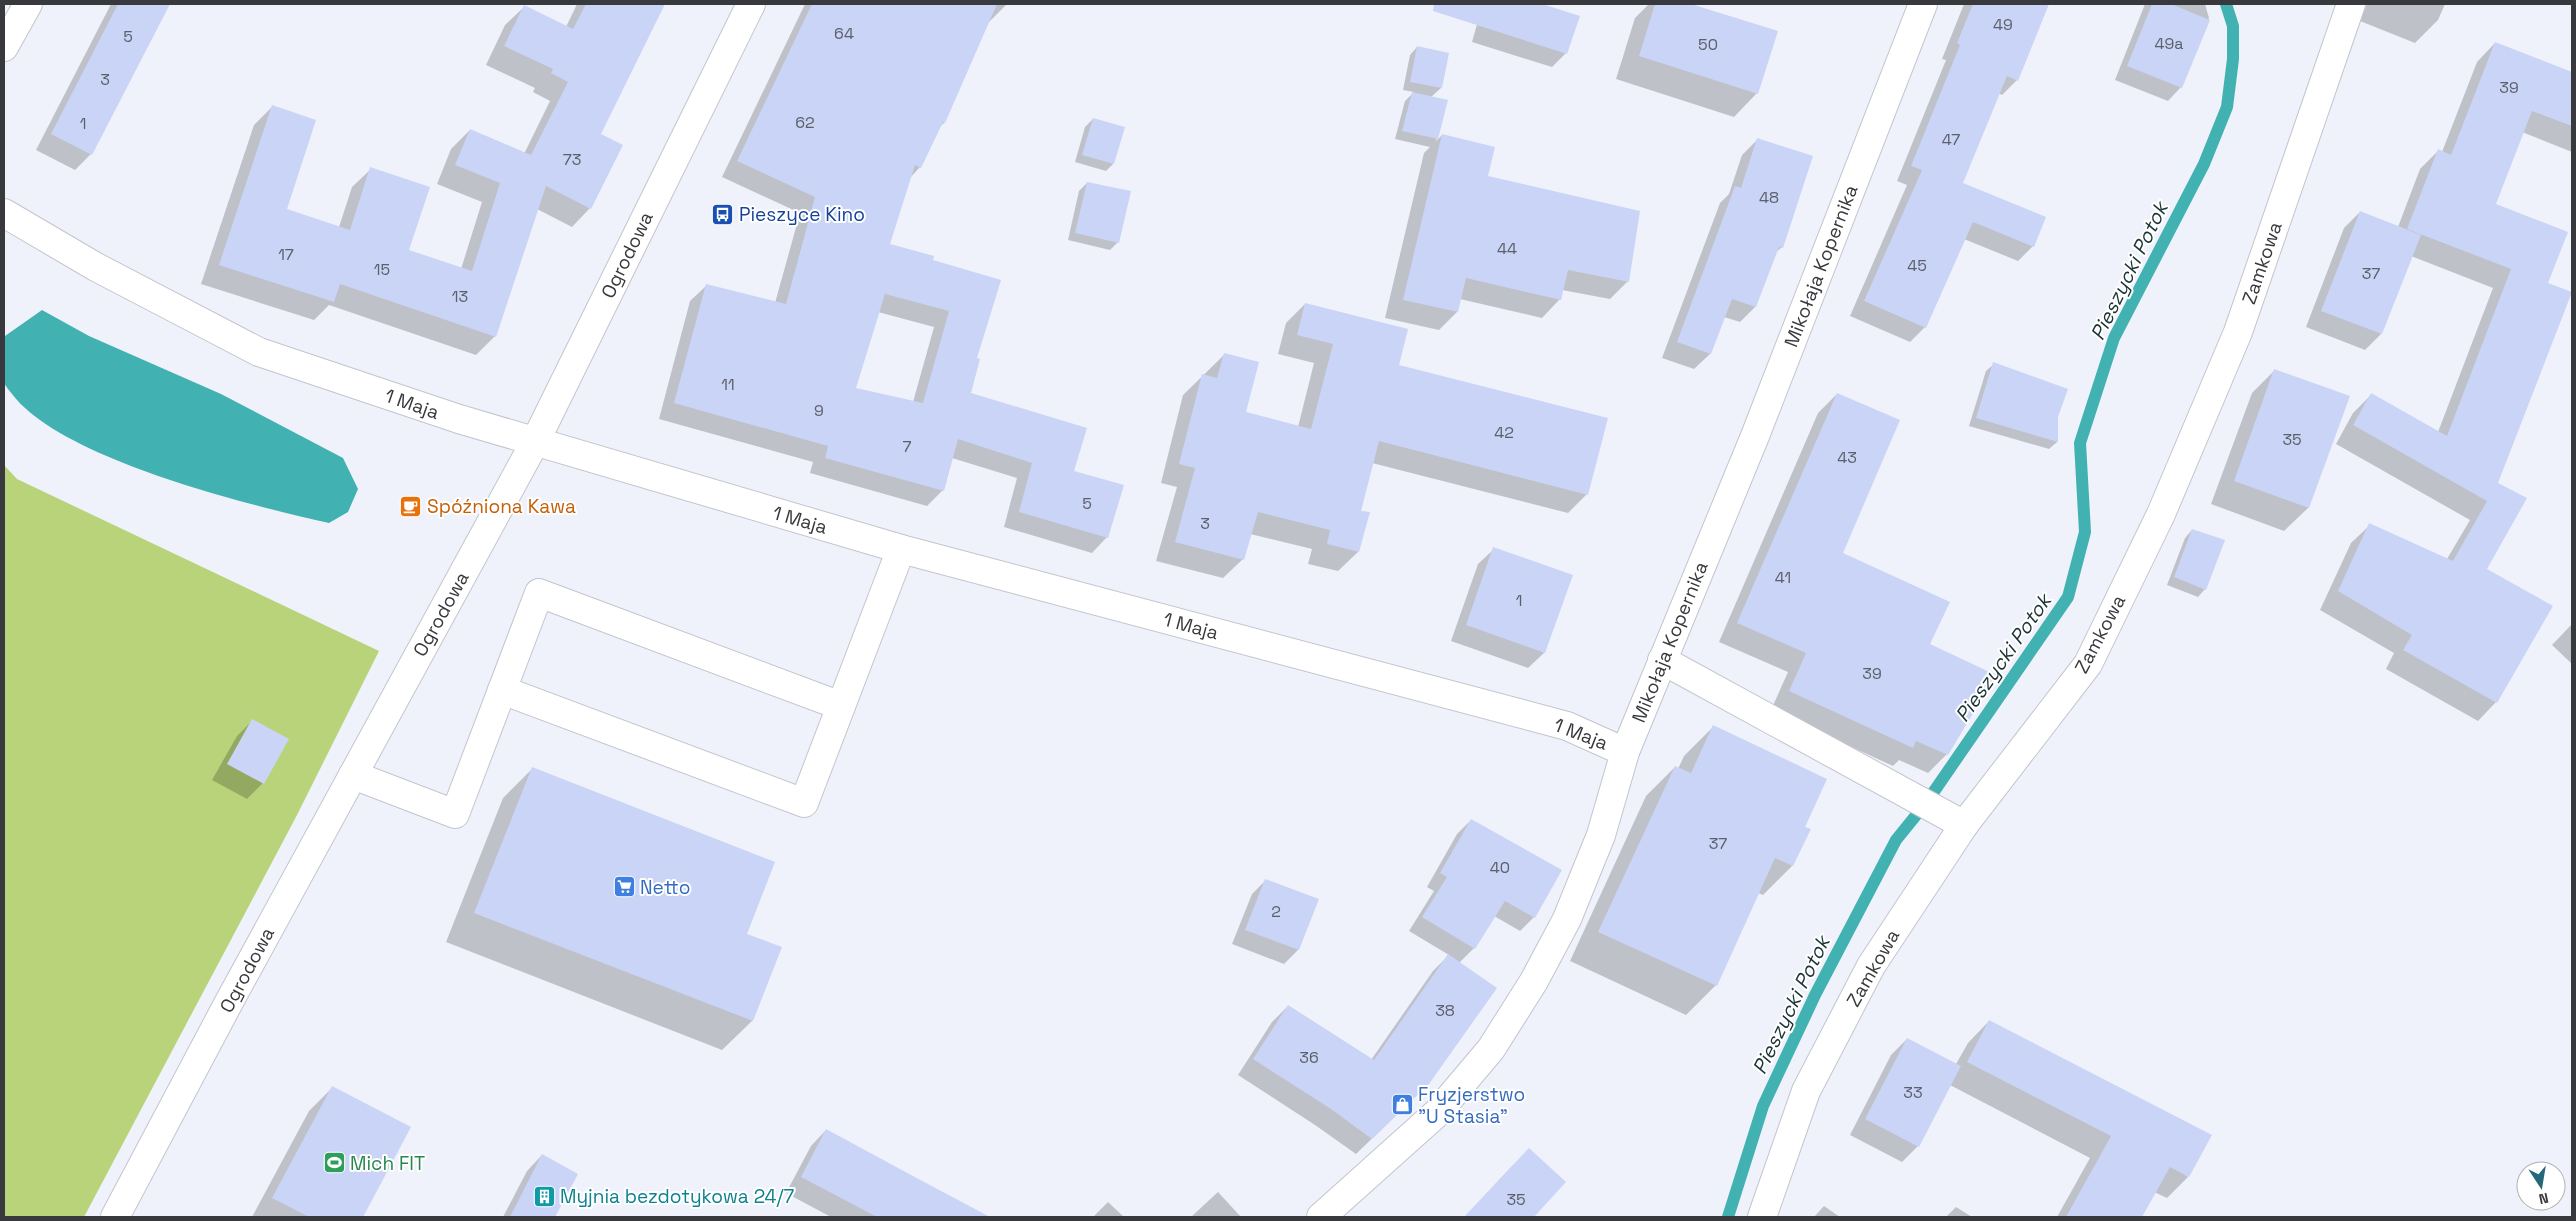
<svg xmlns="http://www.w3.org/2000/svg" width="2576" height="1221" viewBox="0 0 2576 1221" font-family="'Space Grotesk',sans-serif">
<rect width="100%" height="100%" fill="#eff2fb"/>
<!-- green -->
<polygon fill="#b8d379" points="4,465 17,479 379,651 297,815 84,1217 4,1217"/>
<!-- water -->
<path fill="#42b1b2" d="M42,310l47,26 132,58 122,64 15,31 -10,23 -19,11c-80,-18 -268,-64 -317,-129 -2,-3 -7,-8 -8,-12 -3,-13 -1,-33 1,-46z"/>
<!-- shadow -->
<g fill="#0003" fill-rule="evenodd">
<polygon points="111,4 169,4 91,154 75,170 36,150"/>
<polygon points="577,4 664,4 599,134 590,208 572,227 537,209 495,336 476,355 329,305 314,320 201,284 254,125 273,106 285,210 339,227 352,187 371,169 407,251 461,269 482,202 437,184 451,149 470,130 524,154 550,101 533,92 535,88 486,65 505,25 524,7 566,27"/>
<path d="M805,4h202l-19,19 -44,100 -5,4 -19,40 -11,12 -21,66 43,16 44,98 -6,35 104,78 34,65 -15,16 -88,-26 13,-49 -65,-20 -9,32 -16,16 -117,-33 3,-11 -154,-43 31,-118 16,-15 69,17 25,-90 -78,-36zM878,312l56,15 -21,75 -58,-13z"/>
<polygon points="1485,4 1532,4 1578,17 1566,53 1552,67 1472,42 1482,7"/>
<polygon points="1649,4 1687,4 1776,32 1757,93 1734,117 1616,79 1635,18"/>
<polygon points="1964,4 2048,4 2017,80 2002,95 1998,93 1961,184 2033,246 2018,261 1964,239 1925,327 1910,342 1850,316 1907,185 1897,181 1946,60 1942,59"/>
<polygon points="2145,4 2205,4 2209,18 2181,87 2168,101 2115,80"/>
<polygon points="2367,4 2445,4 2438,20 2415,43 2360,21"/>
<polygon points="2495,43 2572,73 2572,152 2522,132 2494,204 2547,284 2496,483 2486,569 2496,702 2478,721 2386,669 2394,653 2320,610 2351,543 2370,525 2447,559 2470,520 2336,444 2353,413 2372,394 2438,432 2493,288 2411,256 2381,334 2365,350 2306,327 2344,228 2360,212 2398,227 2420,169 2438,151 2442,152 2477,62"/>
<polygon points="1417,47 1441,88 1431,97 1446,101 1436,141 1442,135 1487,176 1628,281 1610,299 1562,290 1560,299 1542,318 1460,299 1457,312 1439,330 1385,318 1424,153 1430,147 1395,139 1405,101 1414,92 1403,90 1410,55"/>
<polygon points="1093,119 1113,164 1106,171 1075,162 1085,127"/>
<polygon points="1757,140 1782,247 1775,253 1755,307 1740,322 1724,317 1710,354 1694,369 1662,358 1720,203 1729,194 1742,155"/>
<polygon points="1087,183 1118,242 1110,250 1068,240 1079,191"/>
<polygon points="1305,304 1397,366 1587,494 1568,513 1372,463 1360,511 1368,513 1358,552 1338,571 1308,564 1312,549 1250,534 1243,559 1223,578 1156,561 1177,487 1161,483 1183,395 1225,354 1244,413 1298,427 1314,363 1278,354 1286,323"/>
<polygon points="1994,364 2057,417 2057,442 2049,449 1969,426 1986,371"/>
<polygon points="2275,370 2348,397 2308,508 2284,531 2211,504 2252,393"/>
<polygon points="1837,394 1842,553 1929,644 1947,754 1928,773 1899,760 1893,766 1771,710 1788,672 1719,642 1818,413"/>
<polygon points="2192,530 2205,589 2198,597 2167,585 2185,538"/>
<polygon points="1494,549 1544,653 1528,668 1451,641 1478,564"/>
<polygon points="2572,624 2572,664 2552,645"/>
<polygon points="252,721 263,783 247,799 212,780 237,736"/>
<polygon points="1713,727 1803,827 1792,866 1763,895 1758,893 1716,985 1686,1015 1570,961 1646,796 1675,767 1678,769 1684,756"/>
<polygon points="532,769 745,934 780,948 752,1021 722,1050 446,942 503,798"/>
<polygon points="1471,820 1534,917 1520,931 1494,916 1474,948 1459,963 1412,1100 1356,1154 1315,1125 1238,1075 1272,1022 1288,1006 1371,1060 1433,971 1449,955 1409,931 1434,891 1427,887 1457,834"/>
<polygon points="1266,880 1317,899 1298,950 1284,964 1232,944 1252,894"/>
<polygon points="1989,1021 2188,1177 2167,1198 2154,1192 2140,1217 2057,1217 2090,1158 1950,1085 1918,1146 1902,1162 1850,1135 1891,1055 1907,1039 1956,1064 1968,1043"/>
<polygon points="332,1088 409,1128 361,1217 252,1217 309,1111"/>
<polygon points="826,1130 988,1217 831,1217 786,1193 811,1146"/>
<polygon points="542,1155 576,1175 554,1217 503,1217 527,1171"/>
<polygon points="1513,1165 1564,1182 1532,1217 1465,1217"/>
<polygon points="1218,1192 1241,1217 1191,1217"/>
<polygon points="1108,1202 1124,1217 1093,1217"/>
<polygon points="1824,1206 1840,1217 1814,1217"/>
<polygon points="1956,1207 1972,1217 1946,1217"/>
</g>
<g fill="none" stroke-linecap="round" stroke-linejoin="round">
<!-- stream -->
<polyline stroke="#42b1b2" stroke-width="12" points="1728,1217 1763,1106 1815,995 1896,840 1926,803 2068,597 2085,532 2080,443 2114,338 2204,164 2227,107 2233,59 2233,26 2226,4"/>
</g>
<!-- building -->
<g fill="#c9d4f6" fill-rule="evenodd">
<polygon points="118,4 170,4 92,155 51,134"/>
<polygon points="586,4 665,4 601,134 623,145 591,209 546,186 496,337 340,284 334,302 219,265 272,105 316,120 287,209 350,230 370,167 430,187 409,250 472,271 500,183 455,165 470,129 531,155 568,82 551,73 553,69 504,46 524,5 573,29"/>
<path d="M812,4h185l-52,119 -2,-1 -22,46 -6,-3 -25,79 44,12 -1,4 68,20 -24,78 3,1 -9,34 116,35 -13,43 50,14 -16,53 -89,-26 13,-49 -74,-24 -14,52 -119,-33 3,-12 -154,-43 32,-119 80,20 29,-107 -78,-36zM885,294l64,17 -26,92 -67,-15z"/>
<polygon points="1434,4 1542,4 1580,16 1567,54 1433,11"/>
<polygon points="1655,4 1691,4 1778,31 1758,94 1639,56"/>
<polygon points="1973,4 2049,4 2018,81 2007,76 1963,183 2046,217 2034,247 1973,222 1926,328 1864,301 1922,170 1911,166 1960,45 1957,43"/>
<polygon points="2152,4 2171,4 2210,20 2182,88 2127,66"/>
<polygon points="2495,42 2572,72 2572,126 2532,111 2496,204 2568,232 2548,283 2572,292 2498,483 2527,498 2487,569 2553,606 2497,703 2403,650 2412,635 2338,591 2369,523 2453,561 2487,501 2353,425 2371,393 2447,436 2511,269 2407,229 2438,149 2451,155"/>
<polygon points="1417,46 1449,53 1442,88 1410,82"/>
<polygon points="1412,92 1448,100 1438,139 1402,131"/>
<polygon points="1093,118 1125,127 1114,164 1082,155"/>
<polygon points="1442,134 1495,147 1488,176 1640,211 1629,282 1568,270 1561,300 1466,278 1458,312 1403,300"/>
<polygon points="1757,138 1813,156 1783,248 1779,247 1756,307 1732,299 1711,354 1677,342 1735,186 1741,188"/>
<polygon points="1087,182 1131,191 1119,243 1075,233"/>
<polygon points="2360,211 2421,235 2382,334 2321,311"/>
<polygon points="1305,303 1408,329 1399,365 1608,418 1588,495 1379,441 1361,511 1370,512 1359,552 1327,544 1330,530 1258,512 1244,560 1175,542 1195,468 1179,464 1202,374 1217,378 1224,353 1259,362 1246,412 1311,429 1333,344 1297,335"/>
<polygon points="1993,362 2068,389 2058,417 2058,442 1976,418"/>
<polygon points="2274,369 2350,396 2309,508 2234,481"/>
<polygon points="1837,393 1900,420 1843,553 1950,602 1930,644 1996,675 1948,755 1916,741 1913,748 1789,691 1806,653 1737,623"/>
<polygon points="2192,529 2225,540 2206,590 2174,577"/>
<polygon points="1493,547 1573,575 1545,653 1466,625"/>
<polygon points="252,719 289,739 264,784 227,764"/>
<polygon points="1713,725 1827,779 1805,827 1811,829 1793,866 1775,858 1717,986 1598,932 1675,766 1691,773"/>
<polygon points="532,767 775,862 747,934 782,947 753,1021 474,913"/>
<polygon points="1471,819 1562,870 1535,918 1505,901 1475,949 1422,917 1447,877 1440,873"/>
<polygon points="1265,879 1319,899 1299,950 1245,930"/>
<polygon points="1448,954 1497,988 1429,1084 1372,1139 1331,1109 1253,1059 1288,1005 1374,1060"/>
<polygon points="1989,1020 2212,1135 2189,1177 2170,1167 2142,1217 2066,1217 2111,1136 1967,1062"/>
<polygon points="1907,1038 1961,1066 1919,1147 1865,1119"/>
<polygon points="332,1086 411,1127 363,1217 309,1217 272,1198"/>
<polygon points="826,1129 911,1175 990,1217 877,1217 801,1177"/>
<polygon points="1529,1148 1566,1182 1534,1217 1464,1217"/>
<polygon points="542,1154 578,1174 555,1217 510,1217"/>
</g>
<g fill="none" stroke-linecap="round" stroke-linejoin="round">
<defs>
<g id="minor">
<polyline points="4,47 28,4"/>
<polyline points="4,213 96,267 259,352 459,419 901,549 1567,726 1625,752"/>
<polyline points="1662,660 1964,825"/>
<polyline points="502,690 804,803 901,549"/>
<polyline points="353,775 455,814 539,593 841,706"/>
<polyline points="115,1217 229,1002 535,442 751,4"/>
<polyline points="1321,1217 1437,1113 1491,1049 1534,981 1567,919 1601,835 1625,752 1755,436 1923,4"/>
<polyline points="1762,1217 1806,1091 1871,966 1964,825 2088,664 2161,514 2238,332 2351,4"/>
</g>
</defs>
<!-- minor casing -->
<use href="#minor" stroke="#c2c5cd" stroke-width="30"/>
<!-- minor -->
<use href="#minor" stroke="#fff" stroke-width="28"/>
</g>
<!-- icons -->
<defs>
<symbol id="bus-square" viewBox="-11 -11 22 22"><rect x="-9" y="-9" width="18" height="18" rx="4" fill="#1a4fb4" stroke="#fff"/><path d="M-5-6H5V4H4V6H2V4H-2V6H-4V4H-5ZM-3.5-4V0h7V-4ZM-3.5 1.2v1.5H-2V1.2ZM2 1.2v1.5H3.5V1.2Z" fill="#fff"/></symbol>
<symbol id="cafe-square" viewBox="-11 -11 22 22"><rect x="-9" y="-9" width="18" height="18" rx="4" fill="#e8710a" stroke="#fff"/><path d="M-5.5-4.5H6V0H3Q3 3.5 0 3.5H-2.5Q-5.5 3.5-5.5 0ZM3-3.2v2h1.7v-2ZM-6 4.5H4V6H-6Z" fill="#fff"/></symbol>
<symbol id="supermarket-square" viewBox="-11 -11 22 22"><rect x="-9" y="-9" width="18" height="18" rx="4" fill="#3f7fe0" stroke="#fff"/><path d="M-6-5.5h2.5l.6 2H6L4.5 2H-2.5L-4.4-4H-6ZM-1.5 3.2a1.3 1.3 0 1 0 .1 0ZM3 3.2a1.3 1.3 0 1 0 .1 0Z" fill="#fff"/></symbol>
<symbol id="shop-square" viewBox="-11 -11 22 22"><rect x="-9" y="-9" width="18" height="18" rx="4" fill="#3f7fe0" stroke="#fff"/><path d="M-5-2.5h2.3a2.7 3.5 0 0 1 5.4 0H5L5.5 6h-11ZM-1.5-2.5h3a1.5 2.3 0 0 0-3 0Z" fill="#fff"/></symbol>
<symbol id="stadium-square" viewBox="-11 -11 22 22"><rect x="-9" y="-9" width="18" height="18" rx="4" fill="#2e9e5b" stroke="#fff"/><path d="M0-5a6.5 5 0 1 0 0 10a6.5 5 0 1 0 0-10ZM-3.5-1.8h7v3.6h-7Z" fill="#fff"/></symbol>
<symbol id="building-square" viewBox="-11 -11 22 22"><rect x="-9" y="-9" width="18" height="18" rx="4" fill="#0f9aa8" stroke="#fff"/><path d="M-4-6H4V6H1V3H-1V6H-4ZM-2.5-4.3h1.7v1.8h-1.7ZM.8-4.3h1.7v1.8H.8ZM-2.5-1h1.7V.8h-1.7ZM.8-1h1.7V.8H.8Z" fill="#fff"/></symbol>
</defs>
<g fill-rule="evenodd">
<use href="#bus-square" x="710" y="202" width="25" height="25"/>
<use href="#cafe-square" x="398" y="494" width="25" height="25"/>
<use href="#supermarket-square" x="612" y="874" width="25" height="25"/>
<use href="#shop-square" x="1390" y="1092" width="25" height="25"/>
<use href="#stadium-square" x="322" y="1150" width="25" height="25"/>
<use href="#building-square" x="532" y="1184" width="25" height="25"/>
</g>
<g text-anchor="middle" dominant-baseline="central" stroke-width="4" stroke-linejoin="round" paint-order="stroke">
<!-- number labels -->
<g font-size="16" fill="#5c606a">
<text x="2003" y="24">49</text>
<text x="844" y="33">64</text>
<text x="128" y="36">5</text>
<text x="2169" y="43">49a</text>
<text x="1708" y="44">50</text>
<text x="105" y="79">3</text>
<text x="2509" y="87">39</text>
<text x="805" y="122">62</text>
<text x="83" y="123">1</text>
<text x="1951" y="139">47</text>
<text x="572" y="159">73</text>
<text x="1769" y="197">48</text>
<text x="1507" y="248">44</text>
<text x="286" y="254">17</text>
<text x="1917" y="265">45</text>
<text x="382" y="269">15</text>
<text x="2371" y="273">37</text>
<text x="460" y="296">13</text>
<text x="728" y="384">11</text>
<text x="819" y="410">9</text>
<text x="1504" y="432">42</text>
<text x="2292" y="439">35</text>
<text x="907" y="446">7</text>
<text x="1847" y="457">43</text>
<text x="1087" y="503">5</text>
<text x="1205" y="523">3</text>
<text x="1783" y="577">41</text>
<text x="1519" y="600">1</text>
<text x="1872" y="673">39</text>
<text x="1718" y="843">37</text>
<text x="1500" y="867">40</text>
<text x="1276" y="911">2</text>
<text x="1445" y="1010">38</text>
<text x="1309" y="1057">36</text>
<text x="1913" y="1092">33</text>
<text x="1516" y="1199">35</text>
</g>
<!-- transit labels -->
<g font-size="19" fill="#164399" stroke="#fff" text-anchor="start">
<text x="739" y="214">Pieszyce Kino</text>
</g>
<!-- street labels -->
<g font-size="19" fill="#38393c" stroke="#fff">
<text transform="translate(627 255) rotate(-64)">Ogrodowa</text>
<text transform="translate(2262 263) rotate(-71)">Zamkowa</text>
<text transform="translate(1821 266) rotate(-69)">Mikołaja Kopernika</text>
<text transform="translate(412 404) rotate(19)">1 Maja</text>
<text transform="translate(800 520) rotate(16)">1 Maja</text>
<text transform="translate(441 614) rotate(-61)">Ogrodowa</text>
<text transform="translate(1191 626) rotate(15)">1 Maja</text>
<text transform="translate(2100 634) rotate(-62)">Zamkowa</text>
<text transform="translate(1670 642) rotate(-68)">Mikołaja Kopernika</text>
<text transform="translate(1581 734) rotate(21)">1 Maja</text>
<text transform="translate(1873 968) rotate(-60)">Zamkowa</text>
<text transform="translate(247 970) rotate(-62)">Ogrodowa</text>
</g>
<!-- food labels -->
<g font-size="19" fill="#c56008" stroke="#fff" text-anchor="start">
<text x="427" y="506">Spóźniona Kawa</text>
</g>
<!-- shop labels -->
<g font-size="19" fill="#366cbe" stroke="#fff" text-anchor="start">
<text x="640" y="887">Netto</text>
<text x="1418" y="1094">Fryzjerstwo<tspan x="1418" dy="22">"U Stasia"</tspan></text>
</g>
<!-- leisure labels -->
<g font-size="19" fill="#27864d" stroke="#fff" text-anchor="start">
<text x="350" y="1163">Mich FIT</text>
</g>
<!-- culture labels -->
<g font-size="19" fill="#0d838f" stroke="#fff" text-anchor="start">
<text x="560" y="1196">Myjnia bezdotykowa 24/7</text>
</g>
<!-- water labels -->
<g font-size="20" font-style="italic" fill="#1b3333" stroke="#fff">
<text transform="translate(2129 271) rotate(-64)">Pieszycki Potok</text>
<text transform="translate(2003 658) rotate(-55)">Pieszycki Potok</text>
<text transform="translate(1791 1005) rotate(-64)">Pieszycki Potok</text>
</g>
</g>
<!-- border -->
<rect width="2576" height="1221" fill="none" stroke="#38393c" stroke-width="10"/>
<!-- north arrow -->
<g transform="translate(2541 1186) rotate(168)"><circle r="24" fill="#ffffff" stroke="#afb0b1"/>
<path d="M0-4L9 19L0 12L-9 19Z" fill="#236979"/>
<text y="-8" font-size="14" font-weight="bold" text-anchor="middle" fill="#38393c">N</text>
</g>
</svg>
